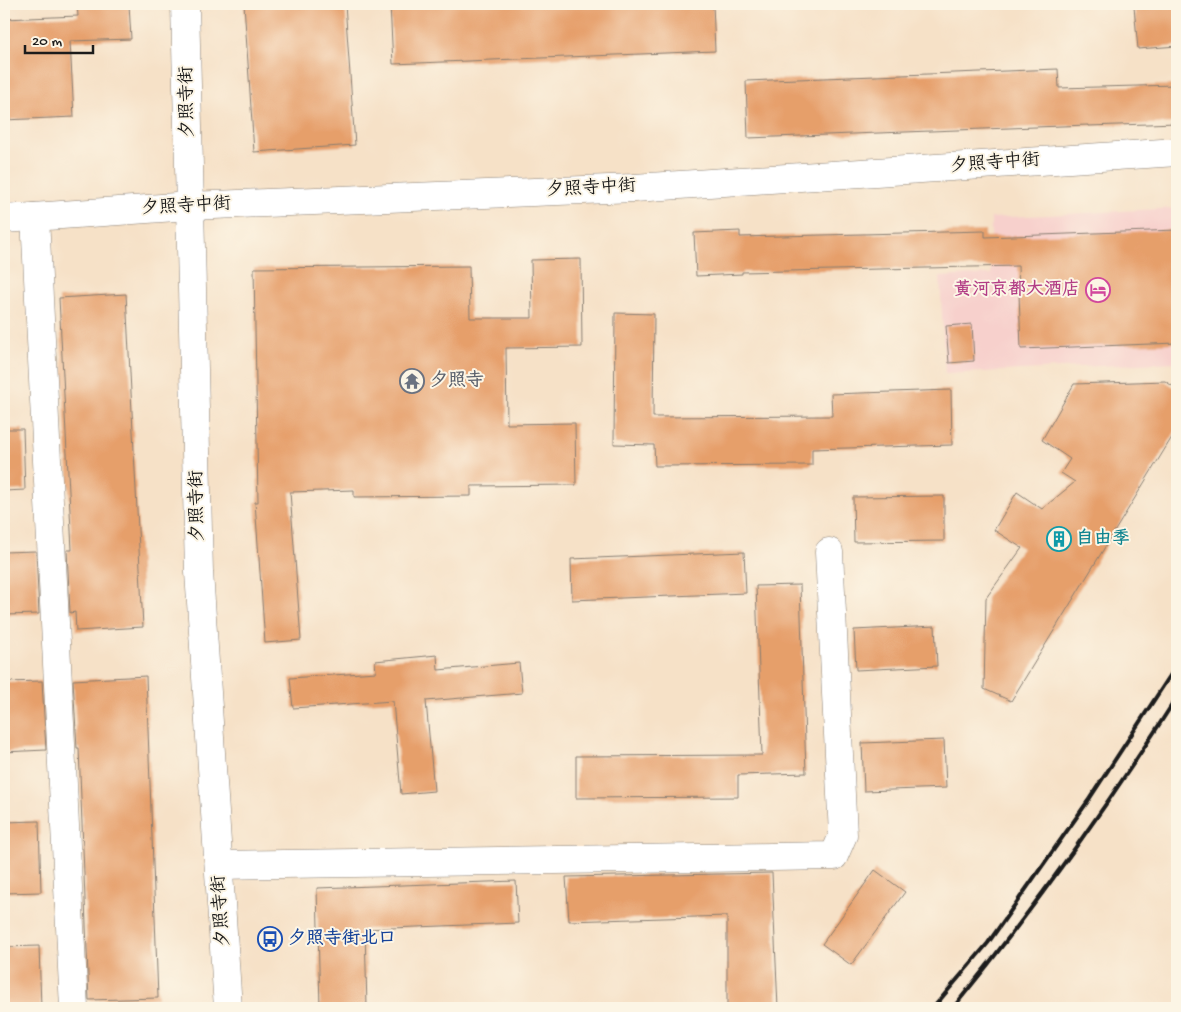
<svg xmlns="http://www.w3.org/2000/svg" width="1181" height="1012" viewBox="0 0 1181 1012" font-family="'Gochi Hand','LXGW WenKai TC',sans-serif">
<rect width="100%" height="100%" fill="#fcf5e5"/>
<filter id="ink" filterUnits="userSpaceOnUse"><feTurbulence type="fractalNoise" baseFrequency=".02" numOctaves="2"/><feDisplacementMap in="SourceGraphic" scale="10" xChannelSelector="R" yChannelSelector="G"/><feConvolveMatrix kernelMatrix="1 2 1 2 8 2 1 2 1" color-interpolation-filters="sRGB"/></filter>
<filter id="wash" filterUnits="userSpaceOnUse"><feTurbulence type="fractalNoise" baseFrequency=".0096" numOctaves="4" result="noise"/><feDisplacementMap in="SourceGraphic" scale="20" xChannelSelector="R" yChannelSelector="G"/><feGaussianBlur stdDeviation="1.12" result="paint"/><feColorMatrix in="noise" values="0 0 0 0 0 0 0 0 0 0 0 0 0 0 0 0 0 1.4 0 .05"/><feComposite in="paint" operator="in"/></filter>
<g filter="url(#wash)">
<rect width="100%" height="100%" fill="#f6e1c7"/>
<!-- built -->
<polygon fill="#f7d0cc" points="1177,208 1177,362 945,374 940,277 991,274 991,218"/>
<g id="blocks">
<!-- building -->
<g fill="#e69f6b">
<polygon points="77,4 129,4 131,39 70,41 74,117 4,120 4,19 78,16"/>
<polygon points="244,4 345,4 355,145 254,152"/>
<polygon points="390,4 713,4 715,51 393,64"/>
<polygon points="1177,4 1177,46 1138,49 1134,7"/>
<polygon points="1058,69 1059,88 1177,85 1177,123 1088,126 1088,125 748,138 746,81"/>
<polygon points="1177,230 1177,343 1021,349 1018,266 742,272 742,274 696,276 694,233 740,231 740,237 985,231 985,237"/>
<polygon points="581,259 582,347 506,348 507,424 575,423 576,485 471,486 471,496 354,497 354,490 290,492 301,640 265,643 255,502 258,502 254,268 469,266 470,318 532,318 531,260"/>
<polygon points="126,294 143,627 76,631 75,612 70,613 67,550 72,550 59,298"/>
<polygon points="615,313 654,314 653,417 832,416 831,394 951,390 952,445 812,449 812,465 655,466 654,445 614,444"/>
<polygon points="972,324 974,361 949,363 946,326"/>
<polygon points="1165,381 1177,389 1177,429 1011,701 984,689 986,598 1022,548 994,530 1017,492 1042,509 1075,482 1061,473 1070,459 1042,440 1074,384"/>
<polygon points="4,429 23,429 25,490 4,491"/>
<polygon points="944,496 944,541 854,542 853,497"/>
<polygon points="36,551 39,614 4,615 4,552"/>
<polygon points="744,552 746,593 572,600 571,559"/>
<polygon points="800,585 806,773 738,775 738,797 576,798 576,756 762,755 756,586"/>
<polygon points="935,626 937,666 856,670 854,630"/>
<polygon points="437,655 438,670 519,663 522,693 426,701 434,791 401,794 393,701 293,708 290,678 376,672 375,661"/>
<polygon points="146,676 158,998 89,1000 79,748 77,748 73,680"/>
<polygon points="42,681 46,750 4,752 4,682"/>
<polygon points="944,740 946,788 864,791 862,743"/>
<polygon points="39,821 41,892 4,893 4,822"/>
<polygon points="875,870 905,892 851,965 822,944"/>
<polygon points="772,873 778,1008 727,1008 727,916 569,921 566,877"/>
<polygon points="516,881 518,923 365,929 367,1008 320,1008 317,888"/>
<polygon points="39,946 41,1008 4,1008 4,947"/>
</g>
</g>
</g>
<g filter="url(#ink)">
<use href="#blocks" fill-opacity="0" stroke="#897e72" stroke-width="1"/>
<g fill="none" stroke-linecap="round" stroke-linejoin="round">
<defs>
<g id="minor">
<polyline points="185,4 199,572 228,1008"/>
<polyline points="35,217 74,1008"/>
<polyline points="4,219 190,206 634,188 1177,152"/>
<polyline points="219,865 834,856 843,835 829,552"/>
</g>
</defs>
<!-- minor casing -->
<use href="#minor" stroke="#897e72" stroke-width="29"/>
<!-- minor -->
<use href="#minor" stroke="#fff" stroke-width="28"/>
<!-- rail -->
<g stroke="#1c1c1c" stroke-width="4">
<polyline points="933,1008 988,943 1088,801 1177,665"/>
<path d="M953,1008c81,-99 155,-203 224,-311"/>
</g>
</g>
</g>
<!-- icons -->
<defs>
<symbol id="hotel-ring" viewBox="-11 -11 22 22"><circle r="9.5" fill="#fcf5e5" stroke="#d1479c" stroke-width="1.5"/><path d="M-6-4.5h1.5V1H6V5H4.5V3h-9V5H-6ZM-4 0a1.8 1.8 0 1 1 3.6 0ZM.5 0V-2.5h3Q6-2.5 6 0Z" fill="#d1479c"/></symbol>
<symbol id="temple-ring" viewBox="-11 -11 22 22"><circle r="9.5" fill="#fcf5e5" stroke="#6b7280" stroke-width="1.5"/><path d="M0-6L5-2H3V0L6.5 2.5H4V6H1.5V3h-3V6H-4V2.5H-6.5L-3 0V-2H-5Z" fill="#6b7280"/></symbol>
<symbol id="building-ring" viewBox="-11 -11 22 22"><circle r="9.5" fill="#fcf5e5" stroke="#0f9aa8" stroke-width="1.5"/><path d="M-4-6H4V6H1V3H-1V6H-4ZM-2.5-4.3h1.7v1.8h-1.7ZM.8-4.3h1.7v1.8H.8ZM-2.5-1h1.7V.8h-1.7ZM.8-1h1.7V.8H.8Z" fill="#0f9aa8"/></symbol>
<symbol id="bus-ring" viewBox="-11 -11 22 22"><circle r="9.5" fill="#fcf5e5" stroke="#1a4fb4" stroke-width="1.5"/><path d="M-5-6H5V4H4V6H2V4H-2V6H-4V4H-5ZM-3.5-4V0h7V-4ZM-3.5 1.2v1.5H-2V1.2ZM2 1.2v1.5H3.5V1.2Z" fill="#1a4fb4"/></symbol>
</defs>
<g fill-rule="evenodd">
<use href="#hotel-ring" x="1084" y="276" width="28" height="28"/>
<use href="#temple-ring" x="398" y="367" width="28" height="28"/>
<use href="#building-ring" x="1045" y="525" width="28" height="28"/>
<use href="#bus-ring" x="256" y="925" width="28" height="28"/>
</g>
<g text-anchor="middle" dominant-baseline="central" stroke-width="4" stroke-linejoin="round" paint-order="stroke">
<!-- street labels -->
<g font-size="18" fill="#1c1c1c" stroke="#fcf5e5">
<text transform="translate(188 102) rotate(-91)">夕照寺街</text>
<text transform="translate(995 164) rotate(-4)">夕照寺中街</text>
<text transform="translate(591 189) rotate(-3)">夕照寺中街</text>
<text transform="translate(186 207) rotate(-3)">夕照寺中街</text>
<text transform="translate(198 506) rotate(-91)">夕照寺街</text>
<text transform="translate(222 911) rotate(-94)">夕照寺街</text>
</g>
<!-- hotel labels -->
<g font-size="18" font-weight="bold" fill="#b23c85" stroke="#fcf5e5" text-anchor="end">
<text x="1080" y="290">黄河京都大酒店</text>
</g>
<!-- worship labels -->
<g font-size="18" font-weight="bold" fill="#5b616d" stroke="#fcf5e5" text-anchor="start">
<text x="430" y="381">夕照寺</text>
</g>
<!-- culture labels -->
<g font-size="18" font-weight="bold" fill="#0d838f" stroke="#fcf5e5" text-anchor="start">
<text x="1076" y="539">自由季</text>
</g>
<!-- transit labels -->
<g font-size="18" font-weight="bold" fill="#164399" stroke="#fcf5e5" text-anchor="start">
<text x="288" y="939">夕照寺街北口</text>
</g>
</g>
<!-- margin -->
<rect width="1181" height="1012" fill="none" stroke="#fcf5e5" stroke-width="20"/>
<!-- scale -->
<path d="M25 45v8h68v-8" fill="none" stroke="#1c1c1c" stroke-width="2.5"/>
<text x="32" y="45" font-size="15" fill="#1c1c1c" stroke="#fcf5e5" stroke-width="4" paint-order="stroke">20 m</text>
</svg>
